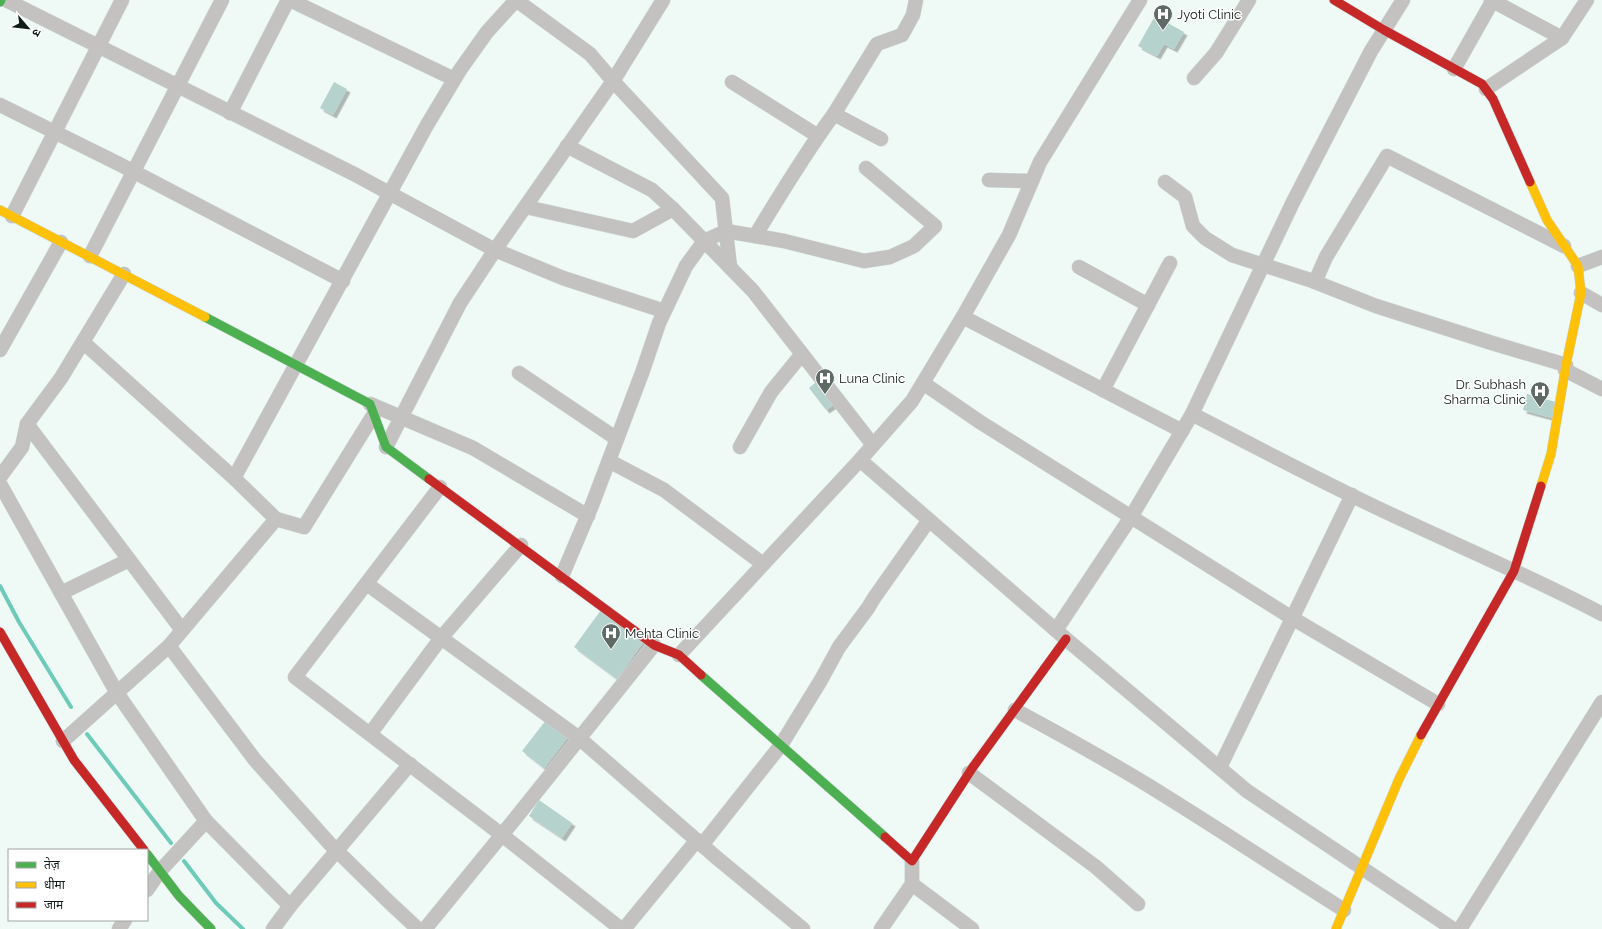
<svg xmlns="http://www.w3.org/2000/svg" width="1602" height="929" viewBox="0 0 1602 929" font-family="Raleway,'Noto Sans Devanagari',sans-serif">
<defs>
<filter id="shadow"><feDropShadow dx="3.5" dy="3.5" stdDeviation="0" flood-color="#0004"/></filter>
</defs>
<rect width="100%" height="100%" fill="#effaf7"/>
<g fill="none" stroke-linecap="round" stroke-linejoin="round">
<!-- stream -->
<g stroke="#6ecab9" stroke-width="4">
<polyline points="0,586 19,622 71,707"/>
<polyline points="87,734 171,843"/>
<polyline points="184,861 216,903 243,929"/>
</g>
</g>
<!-- building -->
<g fill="#b6d2cc" filter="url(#shadow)">
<polygon points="1155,16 1184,32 1174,49 1164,44 1157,56 1138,46"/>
<polygon points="334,82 347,89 333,115 320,108"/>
<polygon points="821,378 839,401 826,410 809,388"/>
<polygon points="1527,394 1556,402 1552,418 1523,410"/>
<polygon points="601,610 644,641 617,679 574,647"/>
<polygon points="546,720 568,737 544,768 522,751"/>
<polygon points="539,800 572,823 562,838 529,816"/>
</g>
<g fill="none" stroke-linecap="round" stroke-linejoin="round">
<defs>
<g id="street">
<polyline points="6,0 354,174 495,250 563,278 664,311"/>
<polyline points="290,0 454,79"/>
<polyline points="516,0 590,54 613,81 722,198 730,267"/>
<polyline points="1491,0 1562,38"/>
<polyline points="1454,69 1493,0"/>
<polyline points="1194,78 1216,53 1249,0"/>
<polyline points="732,82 818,136"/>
<polyline points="1486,89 1562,38 1587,0"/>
<polyline points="0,105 119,164 343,281"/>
<polyline points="230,113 288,0"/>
<polyline points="834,114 877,44 902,35 913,15 916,0"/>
<polyline points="567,146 652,190 673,209 753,291 873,445"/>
<polyline points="989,180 1032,181"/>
<polyline points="1165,182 1185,197 1193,226 1205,238 1232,255 1310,280 1376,306 1492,343 1566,365"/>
<polyline points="526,207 633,231 673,209"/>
<polyline points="12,216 122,0"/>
<path d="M755,236c25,-41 50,-83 79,-122l47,25"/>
<polyline points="90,256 222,0"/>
<polyline points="1578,266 1602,257"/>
<polyline points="1079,267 1148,305"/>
<polyline points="1315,282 1326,257 1387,156 1564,246"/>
<polyline points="1581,293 1602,305"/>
<polyline points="963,317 1182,431"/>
<polyline points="83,342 234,478 276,519 304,527 374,414"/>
<polyline points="0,350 61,242"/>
<polyline points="1565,370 1602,389"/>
<polyline points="519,373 617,439"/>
<polyline points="923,383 980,422 1292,618 1438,704"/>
<polyline points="1103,390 1170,263"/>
<polyline points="370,404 473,448 588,516"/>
<path d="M1192,414c64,33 128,67 194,98 72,34 146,65 216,102"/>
<polyline points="27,424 182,630"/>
<polyline points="386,447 460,303 495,250 613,81 663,0"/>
<polyline points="740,447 771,392 802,354"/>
<polyline points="860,460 1066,639 1247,791 1453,929"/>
<polyline points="609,461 664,490 763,564"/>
<polyline points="0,477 22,447 27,424 61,378 124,274"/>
<polyline points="234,478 427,125 460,70 487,32 516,0"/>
<polyline points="0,484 117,693 206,821 290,906"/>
<polyline points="440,487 295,677 502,835 621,929"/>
<polyline points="562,576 592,505 642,373 659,323 686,266 704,241 726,231 784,241 864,261 890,257 914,246 935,226 866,168"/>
<polyline points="367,584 579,738 717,858 803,929"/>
<polyline points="61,593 129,560"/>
<polyline points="1056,630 1131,517 1192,414 1293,202 1371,51 1403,0"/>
<polyline points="169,646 255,760 330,844 388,901 418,929"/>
<polyline points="679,655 860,460 912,401 965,313 1009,235 1040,162 1140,0"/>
<path d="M1015,710c52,28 105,57 155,89 58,36 115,74 174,111"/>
<polyline points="370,734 441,638 521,545"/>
<polyline points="63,741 169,646 276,519"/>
<polyline points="1220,767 1352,495"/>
<polyline points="969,773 1096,867 1138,904"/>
<polyline points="702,845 781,745 821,680 839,647 868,608 874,598 929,520"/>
<polyline points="912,884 972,929"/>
<polyline points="147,890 160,871 206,821"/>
<polyline points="119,929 125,920"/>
<polyline points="273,929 290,906 410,764"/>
<polyline points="425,929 514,820 654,645"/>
<polyline points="624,929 697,840"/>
<polyline points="881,929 912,884 912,861"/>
<polyline points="1460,929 1602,702"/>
</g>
<g id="fast">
<polyline points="0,2 1,0"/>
<polyline points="205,317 370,404 386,447 429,479"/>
<polyline points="701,675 885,837"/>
<polyline points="147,854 179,896 211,929"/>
</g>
<g id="slow">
<polyline points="1530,182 1547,220 1578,266 1581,293 1566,365 1551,454 1541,486"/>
<polyline points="0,210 205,317"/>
<polyline points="1336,929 1399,779 1421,735"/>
</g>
<g id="jam">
<polyline points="1334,0 1384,30 1482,84 1493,99 1530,182"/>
<polyline points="429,479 654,645 679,655 701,675"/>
<polyline points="0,632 74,760 144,850"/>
<polyline points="1421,735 1514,571 1541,486"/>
<polyline points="885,837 912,861 973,767 1066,639"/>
</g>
</defs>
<!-- street casing -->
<use href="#street" stroke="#ccd6d3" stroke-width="15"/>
<!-- fast casing -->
<use href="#fast" stroke="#ccd6d3" stroke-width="10"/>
<!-- slow casing -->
<use href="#slow" stroke="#ccd6d3" stroke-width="10"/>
<!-- jam casing -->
<use href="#jam" stroke="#ccd6d3" stroke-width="10"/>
<!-- street -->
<use href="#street" stroke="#c4c2c1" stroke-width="14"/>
<!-- fast -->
<use href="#fast" stroke="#4caf50" stroke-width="9"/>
<!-- slow -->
<use href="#slow" stroke="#ffc107" stroke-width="9"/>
<!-- jam -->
<use href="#jam" stroke="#c62828" stroke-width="9"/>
</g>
<!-- icons -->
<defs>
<symbol id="hospital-pin" viewBox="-11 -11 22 30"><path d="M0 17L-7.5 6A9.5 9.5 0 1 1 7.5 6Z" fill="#5f6a67" stroke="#fff"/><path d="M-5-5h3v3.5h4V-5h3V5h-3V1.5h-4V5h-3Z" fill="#fff"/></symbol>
</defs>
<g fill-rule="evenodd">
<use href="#hospital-pin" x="1152" y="3" width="22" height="30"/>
<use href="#hospital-pin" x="814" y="367" width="22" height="30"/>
<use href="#hospital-pin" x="1529" y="380" width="22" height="30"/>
<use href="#hospital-pin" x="600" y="622" width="22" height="30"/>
</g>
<g text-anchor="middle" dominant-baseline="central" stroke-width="3" stroke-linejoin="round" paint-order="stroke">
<!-- poi labels -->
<g font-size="13" fill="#111d1a" stroke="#fff" text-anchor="start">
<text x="1177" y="14">Jyoti Clinic</text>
<text x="839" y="378">Luna Clinic</text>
<text x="1526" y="384" text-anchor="end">Dr. Subhash<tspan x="1526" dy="15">Sharma Clinic</tspan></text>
<text x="625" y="633">Mehta Clinic</text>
</g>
</g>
<!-- legend -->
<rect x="8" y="849" width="140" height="72" fill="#ffffff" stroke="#a0a5a3"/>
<rect x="16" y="862" width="20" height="6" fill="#4caf50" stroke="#a0a5a3"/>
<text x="44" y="869" font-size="12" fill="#111d1a">तेज़</text>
<rect x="16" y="882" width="20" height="6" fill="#ffc107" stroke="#a0a5a3"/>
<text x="44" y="889" font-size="12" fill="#111d1a">धीमा</text>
<rect x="16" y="902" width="20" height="6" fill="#c62828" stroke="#a0a5a3"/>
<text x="44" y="909" font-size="12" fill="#111d1a">जाम</text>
<!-- north arrow -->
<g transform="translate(28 28) rotate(118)" stroke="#ffffff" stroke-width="3" paint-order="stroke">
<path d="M0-3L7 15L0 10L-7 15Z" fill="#111d1a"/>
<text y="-6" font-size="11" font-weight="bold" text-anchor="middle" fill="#111d1a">उ</text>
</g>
</svg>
